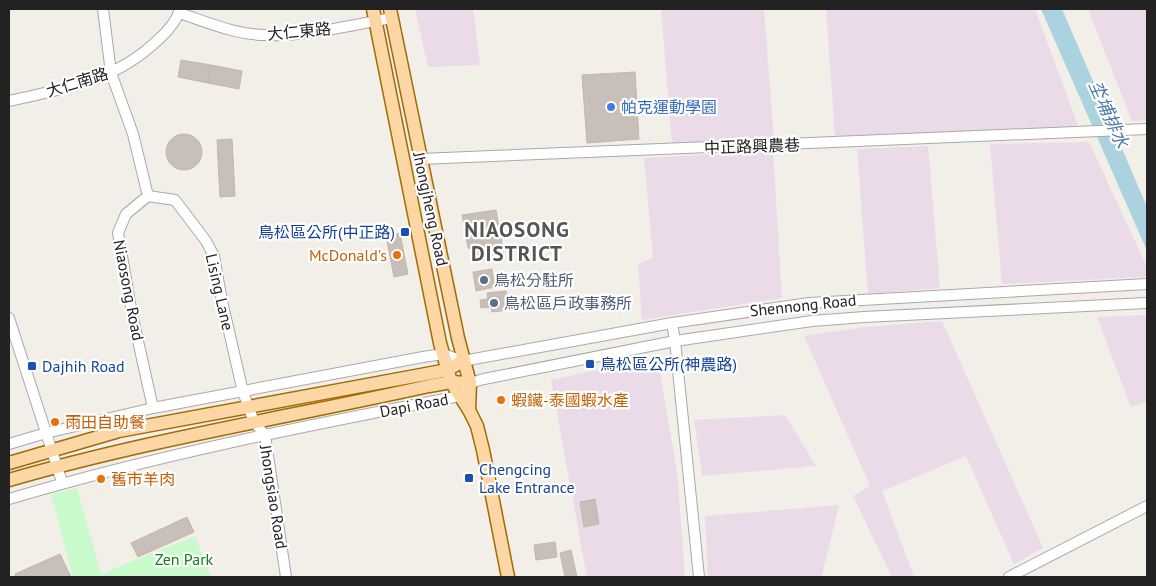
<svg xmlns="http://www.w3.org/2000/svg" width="1156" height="586" viewBox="0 0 1156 586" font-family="'PT Sans','Noto Sans TC',sans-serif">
<rect width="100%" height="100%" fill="#f2efe9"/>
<!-- industrial -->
<g fill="#ebdbe8">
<polygon points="415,9 473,9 480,65 428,67"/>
<polygon points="661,9 764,9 774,139 672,144"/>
<polygon points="826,9 1035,9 1079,128 835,137"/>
<polygon points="1088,9 1147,9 1147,120 1132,121"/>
<polygon points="1089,142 1147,267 1147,277 1002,284 990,144"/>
<polygon points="928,146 940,288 868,294 857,149"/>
<polygon points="773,151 782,298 642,320 638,264 653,258 644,158"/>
<polygon points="1147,315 1147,401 1131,407 1097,317"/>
<polygon points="942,321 1043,548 1014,564 966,456 882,491 914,577 892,577 853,496 870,486 804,336 865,327"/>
<polygon points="657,356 677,471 685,577 587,577 551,380"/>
<polygon points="785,415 816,466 702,476 694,420"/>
<polygon points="839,505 822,576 708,577 705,516"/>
</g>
<!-- park -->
<polygon fill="#c8facc" points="77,488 101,574 195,536 211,577 73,577 51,494"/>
<!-- water -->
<polygon fill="#aad3df" points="1041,9 1062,9 1147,207 1147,251"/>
<!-- building -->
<g fill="#c7bfb8" stroke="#c4b6ab">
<polygon points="181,60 211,65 208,83 178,77"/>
<polygon points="211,65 242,71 239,89 208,83"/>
<polygon points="635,72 639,139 587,143 582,75"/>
<circle cx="184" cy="152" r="18"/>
<polygon points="232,139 235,196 220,197 217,140"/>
<polygon points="496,210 504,256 477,261 475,250 468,248 462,215"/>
<polygon points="400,233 408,274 394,277 386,236"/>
<polygon points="492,269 495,287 476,291 473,272"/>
<polygon points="506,291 509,310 492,312 491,307 481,308 480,300 488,299 487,293"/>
<polygon points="595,499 599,524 584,527 580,502"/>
<polygon points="187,517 194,532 138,557 131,543"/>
<polygon points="555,542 557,557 536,560 534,545"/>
<polygon points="571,550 577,577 565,577 560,553"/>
<polygon points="60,554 71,577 16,577 15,574"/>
</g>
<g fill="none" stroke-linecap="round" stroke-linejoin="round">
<defs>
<g id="minor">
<polyline points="103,9 111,73 133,134 148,196 126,214 118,233 132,314 153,408"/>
<path d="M179,13c28,9 57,22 86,22 42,2 85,-10 127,-17"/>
<path d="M9,101c57,-13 105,-19 149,-61 9,-8 19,-20 22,-31"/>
<polyline points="420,159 1147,129"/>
<polyline points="148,196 175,200 206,241 214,256 222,301 243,392 254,422 265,435 286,577"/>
<polyline points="9,318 62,482"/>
<polyline points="672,323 675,341 699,577"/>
<polyline points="9,444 46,433 153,408 423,357 443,354 463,361 672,323 809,303 1147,284"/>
<path d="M9,499c148,-44 300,-74 451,-103l10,-13 14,-4 191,-38 137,-20 52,-4 283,-14"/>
<polyline points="1009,577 1147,506"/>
</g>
<g id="major">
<polyline points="373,9 440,343 451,382 469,410 477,426 483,450 508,577"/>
<polyline points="390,9 458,338 470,383 469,410"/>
<polyline points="9,463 119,431 426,374 447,370 463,361"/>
<path d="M9,480c138,-40 280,-63 420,-94l22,-4 19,1"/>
</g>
</defs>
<!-- minor casing -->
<use href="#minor" stroke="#a9a9a9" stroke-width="12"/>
<!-- major casing -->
<use href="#major" stroke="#a06b00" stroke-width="15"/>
<!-- minor -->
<use href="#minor" stroke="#fff" stroke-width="10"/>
<!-- major -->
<use href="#major" stroke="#fcd6a4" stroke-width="12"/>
</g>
<!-- markers -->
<circle fill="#3f7fe0" stroke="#fff" stroke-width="2" cx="611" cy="107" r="5"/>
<g fill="#1a4fb4" stroke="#fff" stroke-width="2">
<rect x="400" y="227" width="10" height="10" rx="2.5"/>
<rect x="585" y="359" width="10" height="10" rx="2.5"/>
<rect x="27" y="361" width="10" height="10" rx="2.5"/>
<rect x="464" y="473" width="10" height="10" rx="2.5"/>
</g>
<g fill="#e8710a" stroke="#fff" stroke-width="2">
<circle cx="397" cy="255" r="5"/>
<circle cx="501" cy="400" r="5"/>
<circle cx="55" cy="422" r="5"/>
<circle cx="101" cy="479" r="5"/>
</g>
<g fill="#5c6f8a" stroke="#fff" stroke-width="2">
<circle cx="484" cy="280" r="5"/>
<circle cx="494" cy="303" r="5"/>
</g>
<g text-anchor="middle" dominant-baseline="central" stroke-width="4.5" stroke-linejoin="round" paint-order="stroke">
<!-- street labels -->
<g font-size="16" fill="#222" stroke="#fff">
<text transform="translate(299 31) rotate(-5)">大仁東路</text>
<text transform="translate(77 82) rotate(-17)">大仁南路</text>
<text transform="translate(752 146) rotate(-2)">中正路興農巷</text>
<text transform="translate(431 209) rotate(78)">Jhongjheng Road</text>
<text transform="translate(129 290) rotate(79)">Niaosong Road</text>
<text transform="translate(220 292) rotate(77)">Lising Lane</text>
<text transform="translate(803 305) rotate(-6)">Shennong Road</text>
<text transform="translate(414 405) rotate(-11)">Dapi Road</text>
<text transform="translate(274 497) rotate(81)">Jhongsiao Road</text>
</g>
<!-- shop labels -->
<g font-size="16" fill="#366cbe" stroke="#fff" text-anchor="start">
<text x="621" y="107">帕克運動學園</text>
</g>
<!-- transit labels -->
<g font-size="16" fill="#164399" stroke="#fff" text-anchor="start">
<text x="395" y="232" text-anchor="end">鳥松區公所(中正路)</text>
<text x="600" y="364">鳥松區公所(神農路)</text>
<text x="42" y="366">Dajhih Road</text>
<text x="479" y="469">Chengcing<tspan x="479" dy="18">Lake Entrance</tspan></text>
</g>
<!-- food labels -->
<g font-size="16" fill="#c56008" stroke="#fff" text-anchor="start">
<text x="387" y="255" text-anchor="end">McDonald's</text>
<text x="511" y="400">蝦鑶-泰國蝦水產</text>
<text x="65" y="422">雨田自助餐</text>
<text x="111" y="479">舊市羊肉</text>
</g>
<!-- service labels -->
<g font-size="16" fill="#4e5e75" stroke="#fff" text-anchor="start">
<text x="494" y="280">鳥松分駐所</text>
<text x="504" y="303">鳥松區戶政事務所</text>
</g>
<!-- park labels -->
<g font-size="16" fill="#0c8416" stroke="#fff">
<text x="184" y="559">Zen Park</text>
</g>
<!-- water labels -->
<g font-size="18" font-style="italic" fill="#4a7aab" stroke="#fff">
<text transform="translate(1109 114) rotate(66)">坔埔排水</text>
</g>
<!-- district labels -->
<g font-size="21" font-weight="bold" letter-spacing="1" fill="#555" stroke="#fff">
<text x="517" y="229">NIAOSONG<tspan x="517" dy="24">DISTRICT</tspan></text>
</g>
</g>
<!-- border -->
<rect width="1156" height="586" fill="none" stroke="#222222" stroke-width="20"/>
</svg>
